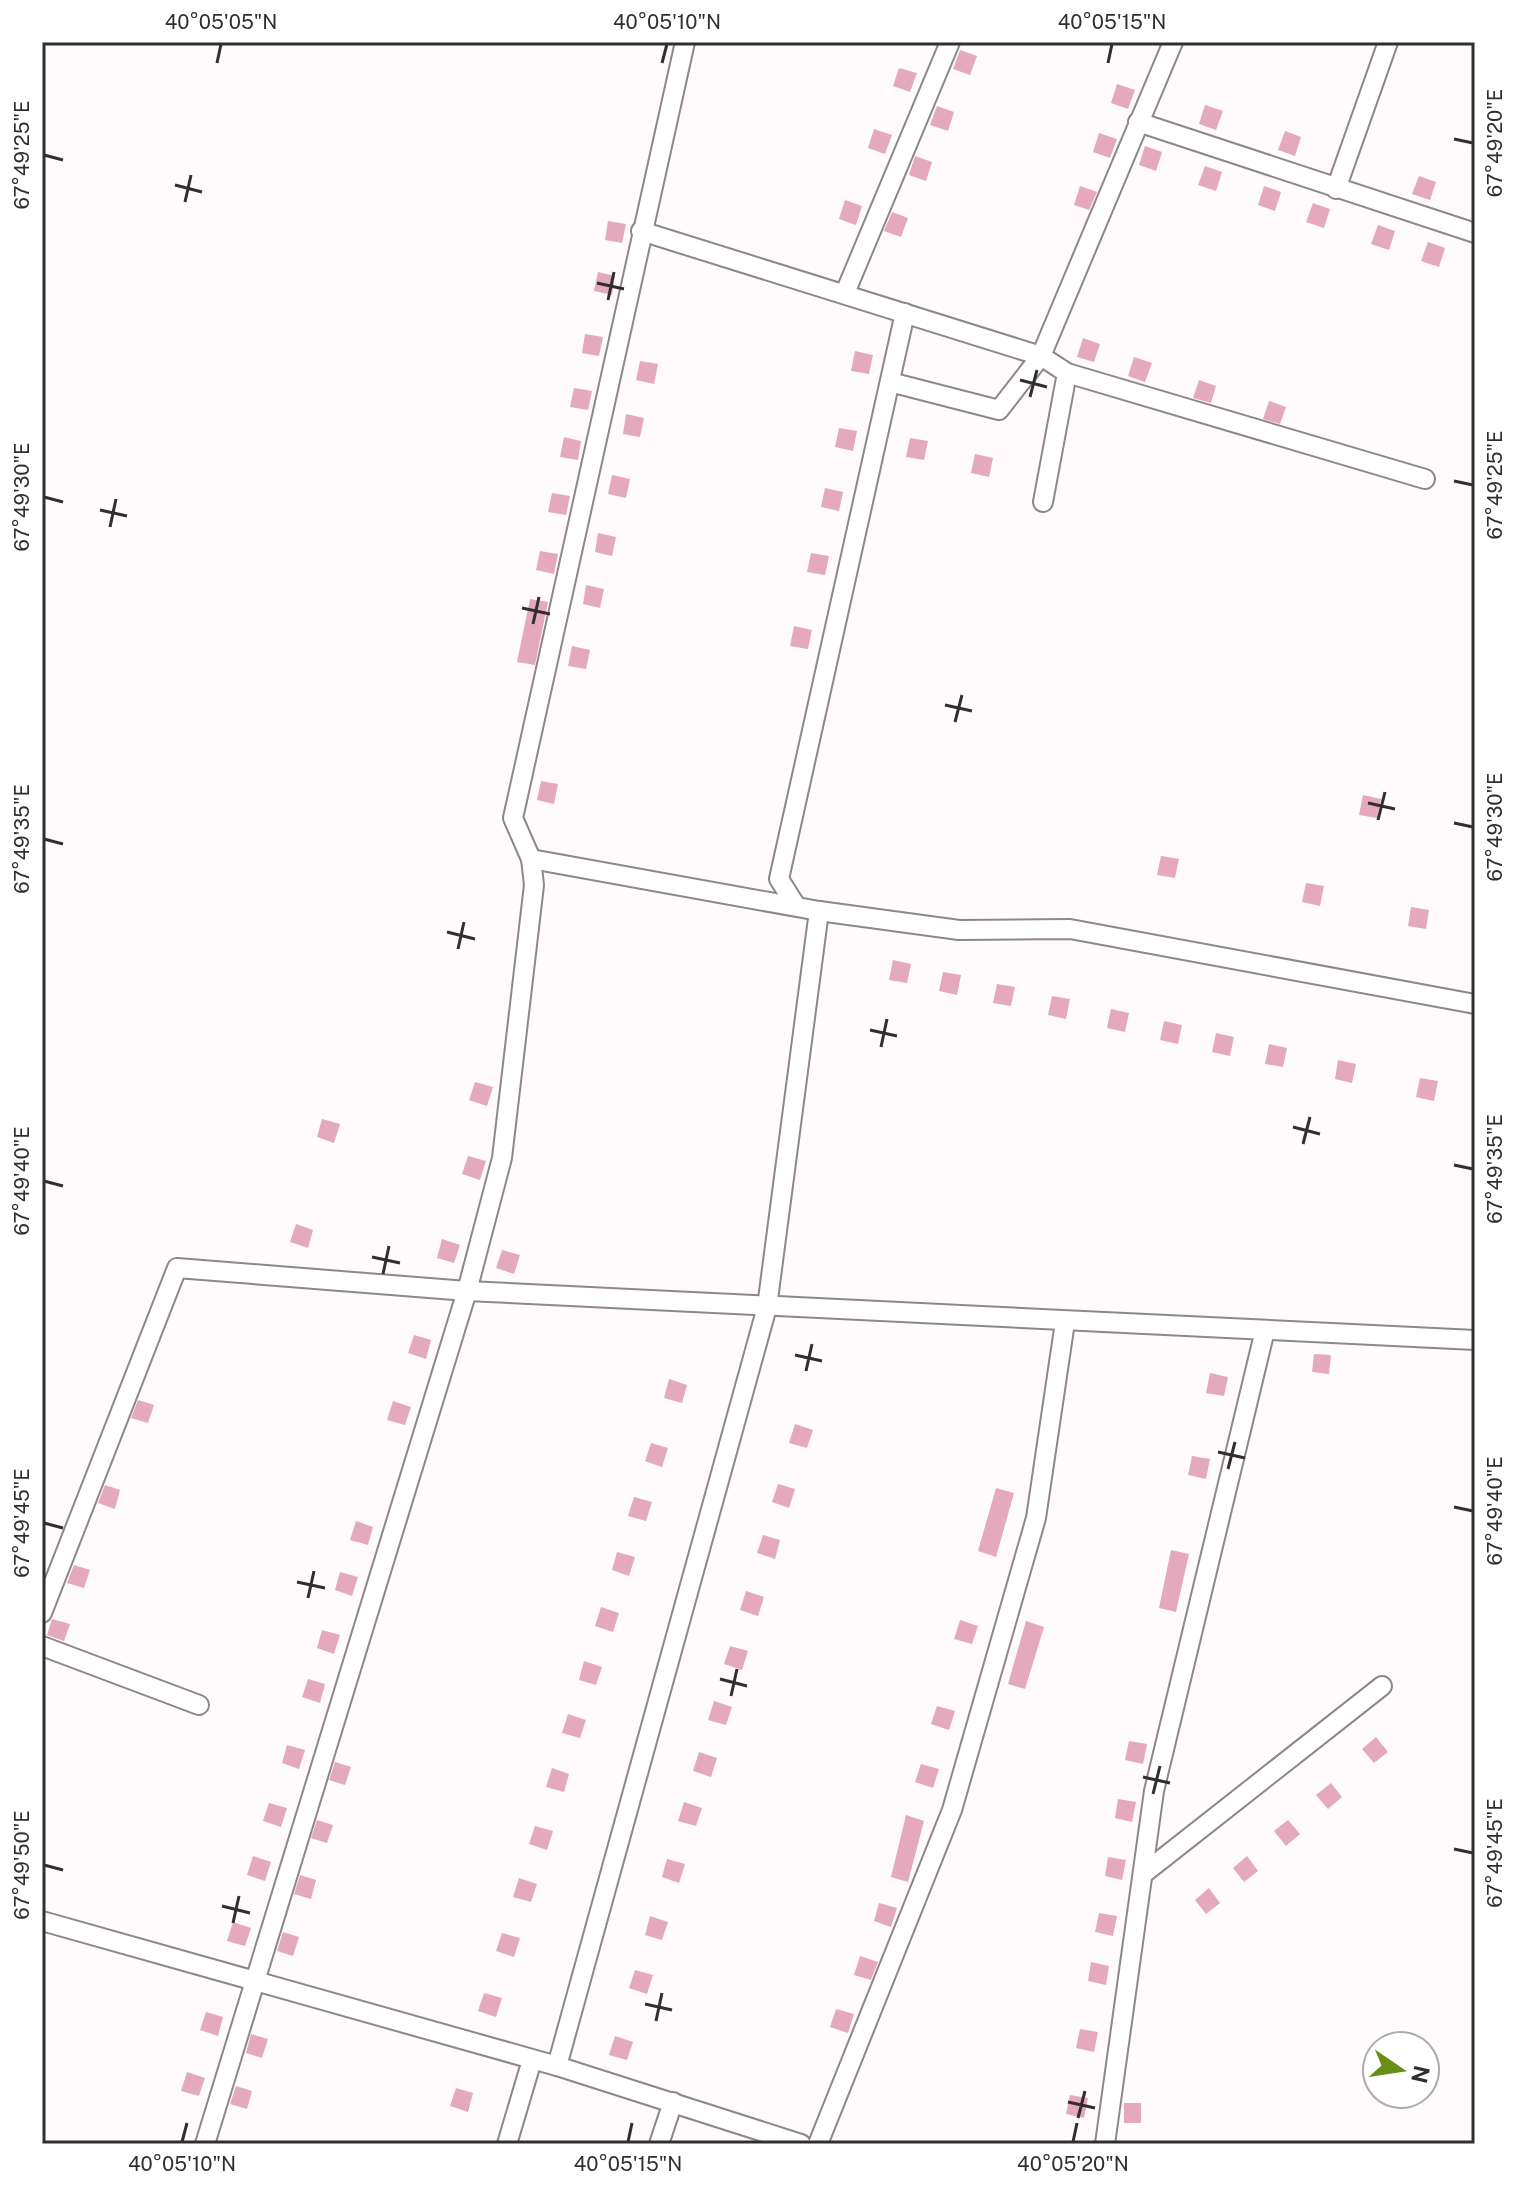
<svg xmlns="http://www.w3.org/2000/svg" width="1517" height="2186" viewBox="0 0 1517 2186" font-family="'Public Sans',sans-serif">
<rect width="100%" height="100%" fill="#fffafb"/>
<!-- building -->
<g fill="#e4a9bc">
<polygon points="960,50 977,56 970,75 953,69"/>
<polygon points="899,68 917,73 910,92 893,86"/>
<polygon points="1117,84 1135,90 1128,109 1111,103"/>
<polygon points="1205,105 1223,111 1216,130 1199,124"/>
<polygon points="937,106 954,112 948,131 930,125"/>
<polygon points="874,129 892,135 885,154 868,148"/>
<polygon points="1285,131 1301,137 1295,156 1278,150"/>
<polygon points="1099,133 1117,139 1110,158 1093,152"/>
<polygon points="1145,146 1162,152 1156,171 1139,165"/>
<polygon points="915,156 932,162 926,181 909,175"/>
<polygon points="1205,166 1222,172 1216,191 1198,185"/>
<polygon points="1419,176 1436,182 1430,200 1412,194"/>
<polygon points="1080,186 1097,192 1089,210 1074,205"/>
<polygon points="1264,186 1281,192 1275,211 1258,205"/>
<polygon points="845,200 862,206 856,225 839,219"/>
<polygon points="1313,203 1330,209 1324,228 1306,222"/>
<polygon points="892,212 908,218 901,237 884,231"/>
<polygon points="608,221 626,224 622,243 605,240"/>
<polygon points="1378,225 1395,231 1389,250 1371,244"/>
<polygon points="1428,242 1445,248 1439,267 1421,261"/>
<polygon points="598,272 615,276 612,295 594,291"/>
<polygon points="585,334 603,337 599,356 582,353"/>
<polygon points="1083,338 1100,344 1094,362 1077,357"/>
<polygon points="855,351 873,355 869,374 851,371"/>
<polygon points="1134,357 1152,363 1145,382 1128,376"/>
<polygon points="640,361 658,364 654,384 636,380"/>
<polygon points="1199,380 1216,386 1211,403 1193,398"/>
<polygon points="574,388 592,391 588,410 570,407"/>
<polygon points="1269,401 1286,407 1280,424 1263,419"/>
<polygon points="626,414 644,418 640,437 623,434"/>
<polygon points="839,428 857,431 853,451 835,447"/>
<polygon points="564,437 581,441 578,460 560,457"/>
<polygon points="910,438 928,441 924,460 906,457"/>
<polygon points="975,454 993,458 989,477 971,473"/>
<polygon points="612,475 630,479 626,498 608,494"/>
<polygon points="825,488 843,492 839,511 821,507"/>
<polygon points="552,493 570,496 566,515 548,512"/>
<polygon points="598,533 616,537 612,556 595,552"/>
<polygon points="540,551 558,554 554,574 536,570"/>
<polygon points="811,553 829,556 825,575 807,572"/>
<polygon points="586,585 604,589 600,608 583,604"/>
<polygon points="530,599 548,602 535,665 517,662"/>
<polygon points="794,626 812,630 808,649 790,646"/>
<polygon points="572,646 590,650 586,669 568,666"/>
<polygon points="541,781 558,784 554,804 537,800"/>
<polygon points="1363,795 1381,799 1377,818 1359,815"/>
<polygon points="1161,856 1179,859 1175,878 1157,875"/>
<polygon points="1306,883 1324,886 1320,906 1302,902"/>
<polygon points="1411,907 1429,910 1426,929 1408,926"/>
<polygon points="893,960 911,964 907,983 889,980"/>
<polygon points="943,972 961,975 957,995 939,991"/>
<polygon points="997,984 1015,987 1011,1006 993,1003"/>
<polygon points="1052,996 1070,999 1066,1019 1048,1015"/>
<polygon points="1111,1009 1129,1013 1125,1032 1107,1028"/>
<polygon points="1164,1021 1182,1025 1178,1044 1160,1040"/>
<polygon points="1216,1033 1234,1037 1230,1056 1212,1052"/>
<polygon points="1269,1044 1287,1048 1283,1067 1265,1064"/>
<polygon points="1338,1060 1356,1064 1352,1083 1335,1079"/>
<polygon points="1420,1078 1438,1081 1434,1101 1416,1097"/>
<polygon points="475,1082 493,1087 487,1106 469,1100"/>
<polygon points="322,1119 340,1124 334,1143 317,1137"/>
<polygon points="468,1156 486,1161 480,1180 462,1174"/>
<polygon points="296,1224 313,1230 308,1248 290,1242"/>
<polygon points="442,1239 460,1245 454,1263 437,1258"/>
<polygon points="502,1250 520,1255 514,1274 496,1268"/>
<polygon points="414,1335 431,1340 426,1359 408,1353"/>
<polygon points="1314,1354 1331,1355 1329,1374 1312,1372"/>
<polygon points="1210,1373 1228,1377 1224,1396 1206,1393"/>
<polygon points="669,1379 687,1385 682,1403 664,1398"/>
<polygon points="138,1400 154,1405 148,1423 131,1418"/>
<polygon points="393,1401 411,1407 405,1425 387,1420"/>
<polygon points="795,1424 813,1430 807,1448 789,1443"/>
<polygon points="651,1443 668,1448 662,1467 645,1461"/>
<polygon points="1192,1456 1210,1459 1206,1479 1188,1475"/>
<polygon points="778,1484 795,1489 789,1508 772,1502"/>
<polygon points="105,1485 120,1490 115,1509 98,1503"/>
<polygon points="996,1488 1014,1493 996,1557 978,1551"/>
<polygon points="634,1497 652,1502 646,1521 628,1516"/>
<polygon points="356,1521 373,1527 368,1545 350,1540"/>
<polygon points="763,1535 780,1540 775,1559 757,1553"/>
<polygon points="1171,1550 1189,1554 1176,1612 1159,1608"/>
<polygon points="617,1552 635,1557 629,1576 612,1570"/>
<polygon points="74,1565 90,1570 84,1588 67,1583"/>
<polygon points="340,1572 358,1577 352,1596 335,1590"/>
<polygon points="746,1591 764,1597 758,1616 740,1610"/>
<polygon points="601,1607 619,1613 613,1632 595,1626"/>
<polygon points="52,1619 70,1624 64,1641 47,1635"/>
<polygon points="960,1620 978,1626 972,1644 954,1639"/>
<polygon points="1026,1621 1044,1627 1025,1689 1008,1684"/>
<polygon points="322,1630 340,1635 334,1654 317,1648"/>
<polygon points="730,1646 748,1651 742,1670 724,1664"/>
<polygon points="584,1661 602,1667 596,1685 579,1680"/>
<polygon points="308,1679 325,1684 320,1703 302,1697"/>
<polygon points="714,1701 732,1707 726,1725 708,1720"/>
<polygon points="937,1706 955,1711 949,1730 931,1724"/>
<polygon points="568,1714 586,1720 580,1738 562,1733"/>
<polygon points="1376,1737 1388,1752 1374,1763 1362,1749"/>
<polygon points="1129,1741 1147,1744 1143,1764 1125,1760"/>
<polygon points="287,1745 305,1750 299,1769 282,1763"/>
<polygon points="699,1752 717,1758 711,1777 693,1771"/>
<polygon points="335,1762 351,1767 345,1785 329,1780"/>
<polygon points="921,1764 939,1769 933,1788 915,1782"/>
<polygon points="552,1768 569,1774 564,1792 546,1787"/>
<polygon points="1331,1783 1342,1797 1328,1809 1316,1795"/>
<polygon points="1118,1799 1136,1802 1132,1822 1115,1818"/>
<polygon points="684,1802 702,1808 696,1826 678,1821"/>
<polygon points="269,1803 287,1808 281,1827 263,1821"/>
<polygon points="906,1815 924,1821 908,1882 891,1877"/>
<polygon points="317,1820 333,1825 327,1843 311,1838"/>
<polygon points="1288,1820 1300,1834 1286,1846 1274,1831"/>
<polygon points="535,1826 553,1831 547,1850 529,1844"/>
<polygon points="253,1856 271,1862 265,1881 247,1875"/>
<polygon points="1247,1856 1258,1871 1244,1882 1233,1868"/>
<polygon points="1108,1857 1126,1860 1122,1880 1105,1876"/>
<polygon points="667,1859 685,1864 679,1883 662,1877"/>
<polygon points="300,1875 316,1880 311,1899 294,1894"/>
<polygon points="519,1878 537,1884 531,1902 513,1897"/>
<polygon points="1209,1888 1220,1903 1206,1914 1195,1900"/>
<polygon points="879,1903 897,1908 891,1927 874,1921"/>
<polygon points="1099,1913 1117,1916 1113,1936 1095,1932"/>
<polygon points="650,1916 668,1922 662,1940 645,1935"/>
<polygon points="233,1922 251,1928 245,1946 227,1941"/>
<polygon points="283,1932 299,1937 293,1956 277,1951"/>
<polygon points="502,1933 520,1938 514,1957 496,1951"/>
<polygon points="860,1956 878,1962 871,1980 854,1975"/>
<polygon points="1091,1962 1109,1966 1106,1985 1088,1981"/>
<polygon points="635,1970 653,1975 647,1994 629,1988"/>
<polygon points="484,1993 502,1998 496,2017 478,2011"/>
<polygon points="836,2009 854,2014 848,2033 830,2027"/>
<polygon points="206,2012 223,2017 218,2036 200,2030"/>
<polygon points="1080,2029 1098,2032 1094,2052 1076,2048"/>
<polygon points="251,2034 268,2039 262,2058 246,2053"/>
<polygon points="615,2036 633,2042 627,2060 609,2055"/>
<polygon points="187,2072 205,2078 199,2096 181,2091"/>
<polygon points="236,2086 252,2091 247,2109 230,2104"/>
<polygon points="456,2088 473,2093 468,2112 450,2106"/>
<polygon points="1070,2095 1088,2098 1084,2118 1066,2114"/>
<rect x="1124" y="2103" width="17" height="20"/>
</g>
<g fill="none" stroke-linecap="round" stroke-linejoin="round">
<defs>
<g id="street">
<polyline points="1138,122 1475,233"/>
<polyline points="1336,189 1388,42"/>
<polyline points="641,231 1041,356 1067,373 1425,479"/>
<polyline points="845,293 950,42"/>
<polyline points="890,382 999,410 1041,356 1173,42"/>
<polyline points="1043,502 1067,373"/>
<polyline points="531,859 819,911 959,930 1070,929 1475,1004"/>
<polyline points="796,906 779,879 905,313"/>
<polyline points="42,1613 177,1268 467,1291 1475,1340"/>
<polyline points="42,1646 199,1705"/>
<polyline points="1143,1874 1382,1686"/>
<polyline points="42,1921 557,2066 801,2144"/>
<polyline points="557,2066 767,1307 819,911"/>
<polyline points="205,2144 467,1291 502,1158 534,885 531,859 513,818 685,42"/>
<polyline points="507,2144 532,2060"/>
<polyline points="659,2144 673,2102"/>
<polyline points="818,2144 952,1810 1036,1518 1065,1322"/>
<polyline points="1105,2144 1154,1791 1265,1330"/>
</g>
</defs>
<!-- street casing -->
<use href="#street" stroke="#8e8789" stroke-width="22"/>
<!-- street -->
<use href="#street" stroke="#fff" stroke-width="18"/>
</g>
<!-- ticks -->
<path fill="none" stroke="#312e2f" stroke-width="3" d="M217,63l4,-19M662,63l5,-19M1108,63l4,-19M1454,139l19,4M44,155l19,5M175,185l27,7M185,202l6,-27M597,283l27,6M608,300l6,-28M1020,380l27,7M1030,397l7,-27M1454,481l19,4M44,497l19,5M100,510l27,6M110,527l6,-28M522,608l28,6M533,624l6,-27M945,705l27,6M955,722l7,-27M1368,803l27,6M1378,820l7,-28M1454,823l19,4M44,839l19,5M447,932l28,7M458,949l6,-27M870,1030l27,6M881,1047l6,-28M1293,1127l27,7M1303,1144l7,-27M1454,1165l19,4M44,1181l19,5M372,1257l28,6M383,1274l6,-28M795,1355l27,6M806,1371l6,-27M1218,1452l27,6M1228,1469l7,-27M1454,1507l19,4M44,1523l19,5M297,1582l28,6M308,1598l6,-27M720,1679l27,7M731,1696l6,-27M1143,1777l27,6M1153,1794l7,-28M1454,1849l19,4M44,1865l19,5M222,1906l28,7M233,1923l6,-27M645,2004l27,6M656,2021l6,-28M1068,2102l27,6M1078,2118l7,-27M182,2142l5,-19M628,2142l4,-19M1073,2142l4,-19"/>
<!-- border -->
<rect width="1517" height="2186" fill="none" stroke="#ffffff" stroke-width="88"/>
<!-- north arrow -->
<g transform="translate(1401 2070) rotate(103)"><circle r="38" fill="#ffffff" stroke="#adabac" stroke-width="2"/>
<path d="M0-6L14 30L0 20L-14 30Z" fill="#698d15"/>
<text y="-12" font-size="22" font-weight="bold" text-anchor="middle" fill="#312e2f">N</text>
</g>
<rect x="44" y="44" width="1429" height="2098" fill="none" stroke="#312e2f" stroke-width="3"/>
<g font-size="20" text-anchor="middle" fill="#312e2f">
<text x="221" y="29">40°05'05"N</text>
<text x="667" y="29">40°05'10"N</text>
<text x="1112" y="29">40°05'15"N</text>
<text transform="translate(1495 143) rotate(-90)" y="7">67°49'20"E</text>
<text transform="translate(22 155) rotate(-90)" y="7">67°49'25"E</text>
<text transform="translate(1495 485) rotate(-90)" y="7">67°49'25"E</text>
<text transform="translate(22 497) rotate(-90)" y="7">67°49'30"E</text>
<text transform="translate(1495 827) rotate(-90)" y="7">67°49'30"E</text>
<text transform="translate(22 839) rotate(-90)" y="7">67°49'35"E</text>
<text transform="translate(1495 1169) rotate(-90)" y="7">67°49'35"E</text>
<text transform="translate(22 1181) rotate(-90)" y="7">67°49'40"E</text>
<text transform="translate(1495 1511) rotate(-90)" y="7">67°49'40"E</text>
<text transform="translate(22 1523) rotate(-90)" y="7">67°49'45"E</text>
<text transform="translate(1495 1853) rotate(-90)" y="7">67°49'45"E</text>
<text transform="translate(22 1865) rotate(-90)" y="7">67°49'50"E</text>
<text x="182" y="2171">40°05'10"N</text>
<text x="628" y="2171">40°05'15"N</text>
<text x="1073" y="2171">40°05'20"N</text>
</g>
</svg>
